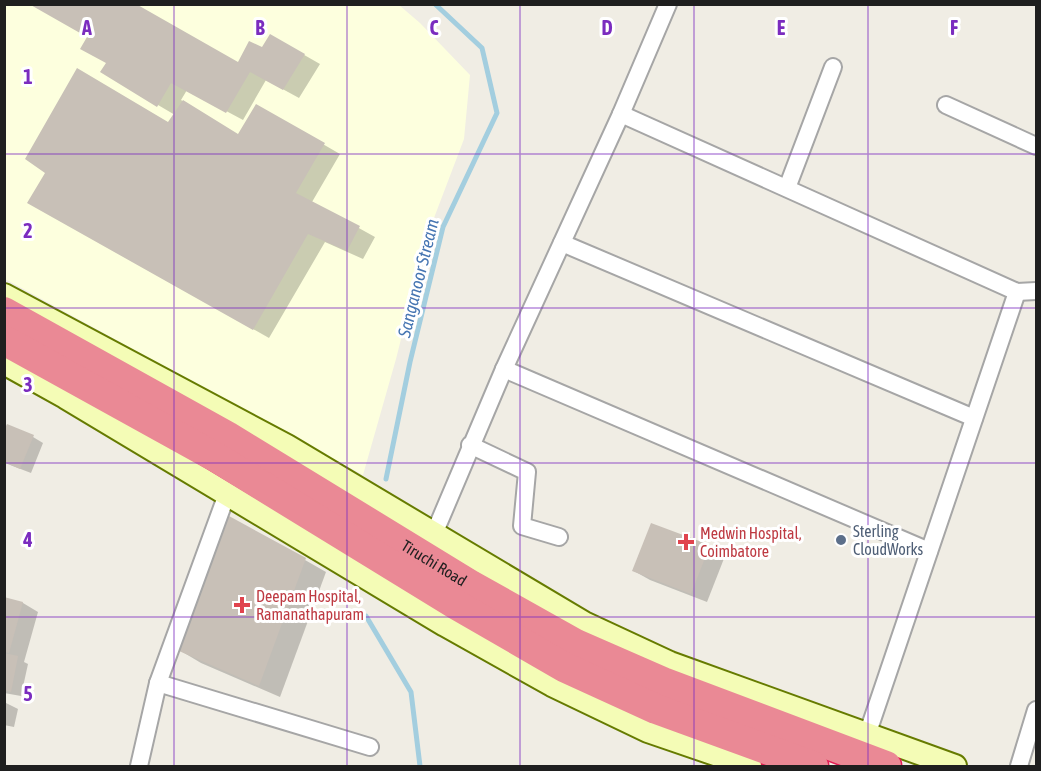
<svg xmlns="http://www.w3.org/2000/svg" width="1041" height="771" viewBox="0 0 1041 771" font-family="'Asap Condensed',sans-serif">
<rect width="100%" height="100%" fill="#f0ede4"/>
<!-- education -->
<polygon fill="#fdffde" points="5,5 399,5 420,23 470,75 464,139 426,239 396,359 363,475 5,279"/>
<!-- shadow -->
<g fill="#0003">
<polygon points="271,36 320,64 299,98 266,80 243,120 187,90 181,100 239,136 257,106 340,154 312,202 375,237 363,259 325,242 269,338 29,202 169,124 175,115 102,72 239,64 263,49"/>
<polygon points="4,433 33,437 43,443 31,473 5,463"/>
<polygon points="652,525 710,547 725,556 707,602 650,580 634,571"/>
<polygon points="305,560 326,572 280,697 201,663 181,651"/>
<polygon points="4,598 23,603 38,612 24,662 28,664 21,696 4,693"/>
<polygon points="4,702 18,709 14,727 4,725"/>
</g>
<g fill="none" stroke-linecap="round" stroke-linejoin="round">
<!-- stream -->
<g stroke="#a3cedf" stroke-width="5">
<polyline points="386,479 410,362 443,227 497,113 482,48 435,4"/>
<polyline points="366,616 411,692 420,766"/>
</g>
</g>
<!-- building -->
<g fill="#c8c0b7">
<polygon points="29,4 136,4 238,62 249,41 262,47 270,34 305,54 283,90 250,72 226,113 171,83 157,107 100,72 106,63 80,49 87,37"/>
<polygon points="77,68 168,122 183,100 238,134 256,104 325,143 296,193 360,226 347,251 308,234 253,330 27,203 45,173 25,159"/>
<polygon points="7,424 34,435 20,469 4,462 4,430"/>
<polygon points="229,516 306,558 259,686 179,651"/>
<polygon points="651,523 710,545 691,594 632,571"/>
<polygon points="4,597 23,602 9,653 4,652"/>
<polygon points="4,653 18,656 11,692 4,690"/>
</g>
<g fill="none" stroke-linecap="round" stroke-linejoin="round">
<defs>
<g id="street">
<polyline points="946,105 1036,146"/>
<polyline points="621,114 668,4"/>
<polyline points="787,188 833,67"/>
<polyline points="562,243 974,418"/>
<polyline points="504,369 929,551"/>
<polyline points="470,445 527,472 522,526 559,537"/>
<polyline points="434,534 504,369 621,114 1017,292 1036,291"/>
<polyline points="158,683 370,747"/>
<polyline points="867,735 1017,292"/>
<polyline points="139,766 158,683 227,494"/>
<polyline points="1019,766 1036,710"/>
</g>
<g id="secondary">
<polyline points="4,295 287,446 584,623 670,663 955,766"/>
<polyline points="4,363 65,397 445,625 552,685 648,731 750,766"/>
</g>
<g id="highway">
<path id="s1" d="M4,312l223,124 242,148 107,60 87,38 223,84"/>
<polyline points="4,340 217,458 455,604 564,667 656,709 813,766"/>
</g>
</defs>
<!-- street casing -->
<use href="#street" stroke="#a6a6a6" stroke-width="20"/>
<!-- secondary casing -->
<use href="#secondary" stroke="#667b00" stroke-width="26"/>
<!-- highway casing -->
<use href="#highway" stroke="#e21d55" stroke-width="33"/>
<!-- street -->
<use href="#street" stroke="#fff" stroke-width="16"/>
<!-- secondary -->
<use href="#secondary" stroke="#f4fcb6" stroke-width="22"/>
<!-- highway -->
<use href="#highway" stroke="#ea8995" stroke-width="30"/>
</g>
<!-- grid -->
<path fill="none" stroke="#7b2cbf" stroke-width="1.5" stroke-opacity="0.55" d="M174,4v762M347,4v762M520,4v762M694,4v762M868,4v762M4,154h1032M4,308h1032M4,463h1032M4,617h1032"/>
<!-- markers -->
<circle fill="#5c6f8a" stroke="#fff" stroke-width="2" cx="841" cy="540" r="6"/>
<g fill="#e0444e" stroke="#fff" stroke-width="2">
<path d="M683 533h6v6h6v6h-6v6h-6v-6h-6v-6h6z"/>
<path d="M239 596h6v6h6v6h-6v6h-6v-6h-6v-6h6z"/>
</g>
<g text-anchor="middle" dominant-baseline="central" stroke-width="6" stroke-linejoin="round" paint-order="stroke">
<!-- service labels -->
<g font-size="16" fill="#4e5e75" stroke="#fff" text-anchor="start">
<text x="853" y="531">Sterling<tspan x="853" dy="18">CloudWorks</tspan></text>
</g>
<!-- health labels -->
<g font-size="16" fill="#be3a42" stroke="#fff" text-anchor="start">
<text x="700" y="533">Medwin Hospital,<tspan x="700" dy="18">Coimbatore</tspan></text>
<text x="256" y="596">Deepam Hospital,<tspan x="256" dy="18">Ramanathapuram</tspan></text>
</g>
<!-- street labels -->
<g font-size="16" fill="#1f1f1f" stroke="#fff">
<text stroke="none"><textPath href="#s1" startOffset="498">Tiruchi Road</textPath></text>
</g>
<!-- water labels -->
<g font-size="18" font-style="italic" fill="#4776b2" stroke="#fff">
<text transform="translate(418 278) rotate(-76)">Sanganoor Stream</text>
</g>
</g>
<g font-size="20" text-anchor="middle" font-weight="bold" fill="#7b2cbf" stroke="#fff" stroke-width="6" stroke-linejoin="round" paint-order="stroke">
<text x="87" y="35">A</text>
<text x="260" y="35">B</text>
<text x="434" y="35">C</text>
<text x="607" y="35">D</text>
<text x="781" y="35">E</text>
<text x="954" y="35">F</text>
<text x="28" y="84">1</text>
<text x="28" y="238">2</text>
<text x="28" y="392">3</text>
<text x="28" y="547">4</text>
<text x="28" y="701">5</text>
</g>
<!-- border -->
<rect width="1041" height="771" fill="none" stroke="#1f1f1f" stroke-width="12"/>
</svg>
